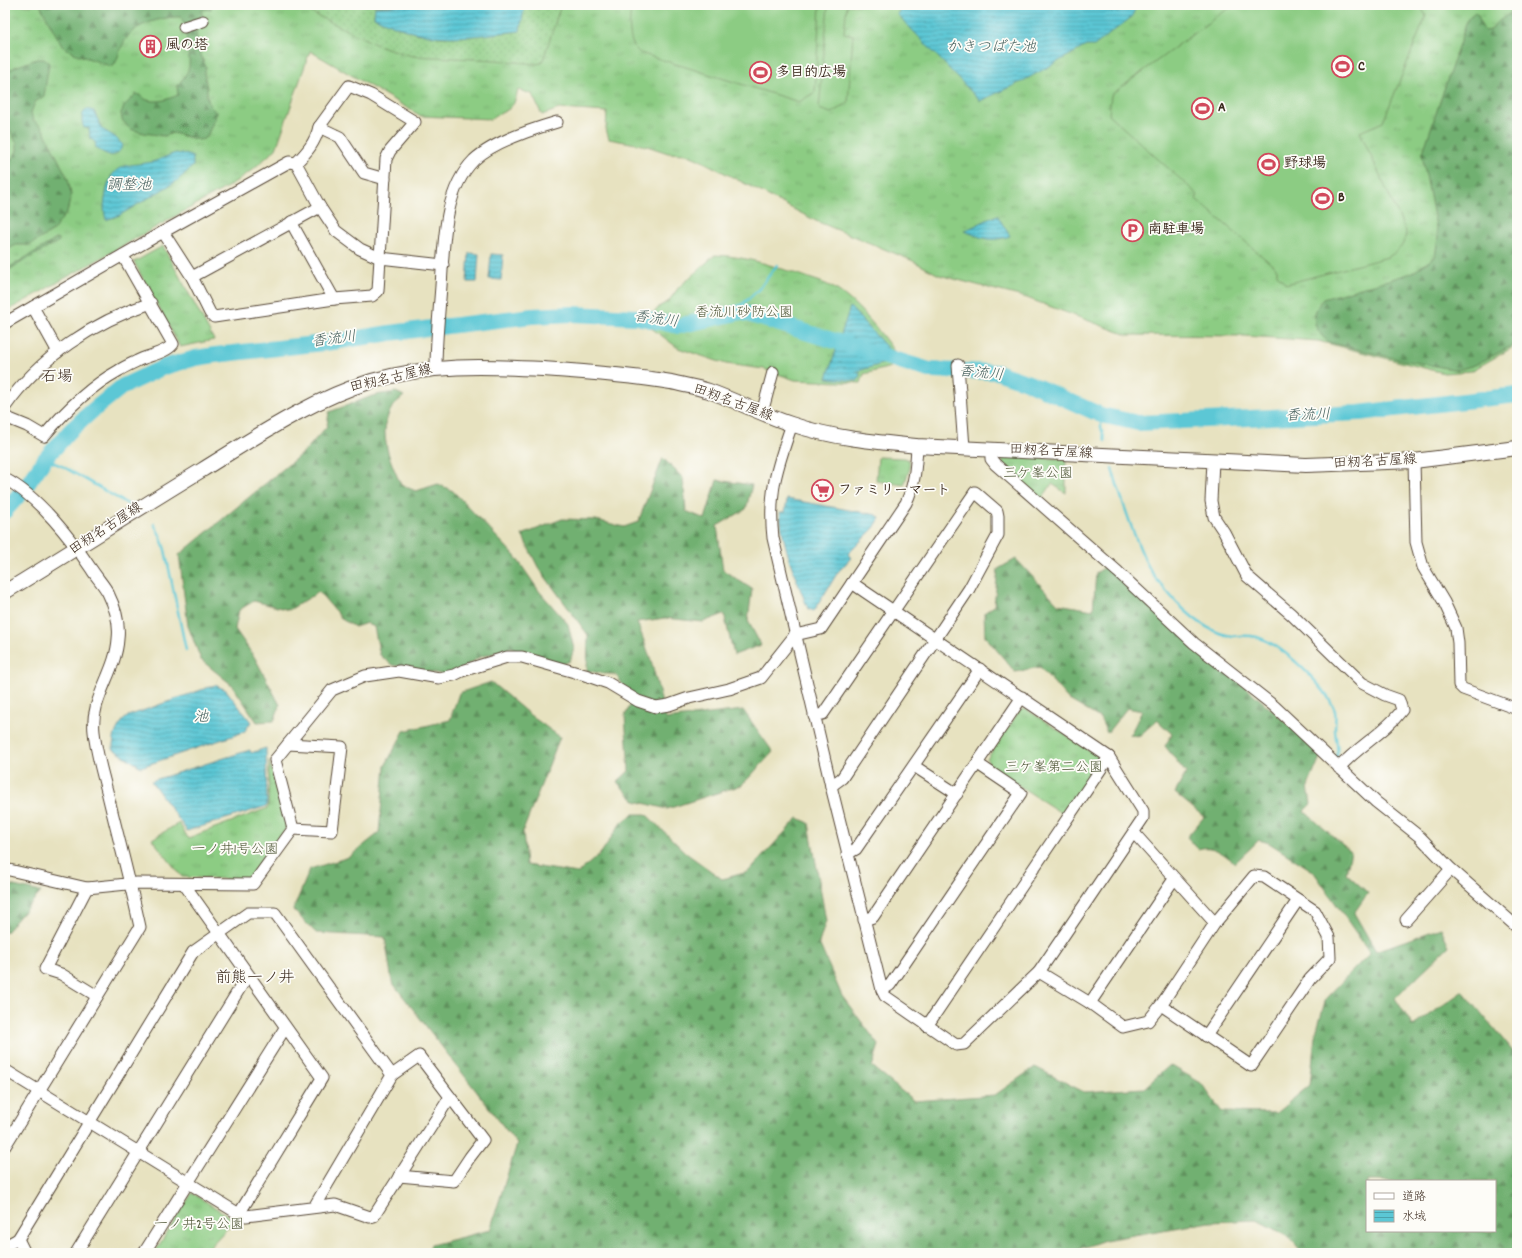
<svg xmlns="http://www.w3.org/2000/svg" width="1522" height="1258" viewBox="0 0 1522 1258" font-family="Dekko,'Klee One',sans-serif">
<defs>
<pattern id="grass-tufts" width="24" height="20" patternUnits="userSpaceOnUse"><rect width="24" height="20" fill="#8ccc83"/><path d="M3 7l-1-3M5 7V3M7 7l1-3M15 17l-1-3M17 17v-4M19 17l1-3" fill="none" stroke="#7aaf71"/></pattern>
<pattern id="forest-firs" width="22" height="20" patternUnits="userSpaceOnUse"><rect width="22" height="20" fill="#71b071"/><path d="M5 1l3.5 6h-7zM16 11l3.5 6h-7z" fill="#5e8f5c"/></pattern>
<pattern id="garden-dots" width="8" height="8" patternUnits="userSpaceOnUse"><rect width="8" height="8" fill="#8ccc83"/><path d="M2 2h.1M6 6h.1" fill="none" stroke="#7aaf71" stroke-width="1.8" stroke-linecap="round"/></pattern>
<pattern id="water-rules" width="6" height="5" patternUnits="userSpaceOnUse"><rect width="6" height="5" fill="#5bc7d5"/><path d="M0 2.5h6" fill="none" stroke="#4ca2ac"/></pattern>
</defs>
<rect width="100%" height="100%" fill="#fdfcf7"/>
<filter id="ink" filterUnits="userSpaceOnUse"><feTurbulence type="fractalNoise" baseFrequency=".025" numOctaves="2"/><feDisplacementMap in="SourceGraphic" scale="8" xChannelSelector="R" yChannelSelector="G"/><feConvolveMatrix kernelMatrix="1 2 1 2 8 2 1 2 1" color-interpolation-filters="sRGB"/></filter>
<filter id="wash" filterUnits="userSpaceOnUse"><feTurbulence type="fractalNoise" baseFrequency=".012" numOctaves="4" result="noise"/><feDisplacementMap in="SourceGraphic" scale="16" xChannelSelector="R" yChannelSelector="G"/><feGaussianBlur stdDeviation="0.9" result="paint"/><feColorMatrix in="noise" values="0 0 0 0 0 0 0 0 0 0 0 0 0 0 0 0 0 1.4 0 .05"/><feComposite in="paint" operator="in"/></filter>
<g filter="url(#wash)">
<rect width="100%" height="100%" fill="#e7e2c0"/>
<!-- grass -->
<g fill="url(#grass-tufts)" stroke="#647b50">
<polygon points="5,5 1517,5 1517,345 1471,371 1444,373 1318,341 1245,336 1127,335 1027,298 939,275 911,260 816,221 698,159 686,154 668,153 647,146 609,139 606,129 607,112 559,109 542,115 532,94 518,90 514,103 509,109 490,119 421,116 310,51 276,149 252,170 229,186 5,312"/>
<polygon points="163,246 214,340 180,347 134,262"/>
<path d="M715,255c30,1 58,11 86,20 9,4 20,6 29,11 23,11 51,46 65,67l-4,14 -27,7 -3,9 -66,-3 -31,-11 -38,-5 -48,-16 -28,-21 1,-11 9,-10 8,-4 11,-15z"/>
<polygon points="1002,456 1066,459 1066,493 1052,484 1041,500 1003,465"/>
<polygon points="878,457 905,458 909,460 910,468 904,485 876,481"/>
<polygon points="1026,709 1098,756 1099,763 1064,815 989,766 987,759 1020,710"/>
<polygon points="269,760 287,827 250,880 182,877 152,839 179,823 188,838 268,808"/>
<polygon points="192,1193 235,1220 204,1253 154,1253"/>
</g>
<!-- forest -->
<g fill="url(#forest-firs)" stroke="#566d48" fill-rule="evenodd">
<path d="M40,5h171v4l-9,1v8l-18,6 -3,-7c-13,-1 -37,5 -48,14 -5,4 -10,12 -12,18 -3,5 -3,12 -8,17h-3l-34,-12 -14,-8z"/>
<path d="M1512,5h5v338l-42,22 -17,5 -56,-10 -74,-18c-15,-14 -19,-26 -5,-43l89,-26 23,-16 3,-20 -16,-82 46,-137 7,-6c6,6 4,12 10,19l6,-1 5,-7 13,-9z"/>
<path d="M196,29c1,4 0,6 1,10 1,10 5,19 9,28l-2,6 3,15v9l3,9 7,7 -9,21 -4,5 -5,1 -26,-7 -8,3 -21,-3 -14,-4 -8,-9 -1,-7 4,-8 11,-11c4,1 7,4 11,6 11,3 22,-1 31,-5l-1,-10c22,-20 7,-29 10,-53z"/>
<polygon points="37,59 44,59 49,63 44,96 35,102 31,113 33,120 42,127 68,179 71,195 69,204 67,212 52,232 29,245 16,245 5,251 5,169 17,151 17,144 9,128 5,113 5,73 15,67"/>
<polygon points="58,238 59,239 59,241 5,272 5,270"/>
<path d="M396,392l8,4c-3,3 -9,7 -11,10 -17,26 -3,54 8,79l15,6 22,-7 15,7 62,65 24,35 29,33 6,25 -4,12 -9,4 -49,-17 -32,9 -19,12 -15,6 -54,-10 -12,-10 -6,-28 -7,-4 -12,4 -12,-7 -24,-28 -30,18 -35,-9 -15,9 -4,19 20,29 25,47 -6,16 -17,1 -25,-37 -31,-25 -13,-34 -9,-71 127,-105 21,-24 2,-14 46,-17z"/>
<polygon points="663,458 683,478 686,511 705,519 717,480 752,485 746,509 717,526 723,570 752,589 748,621 761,645 734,655 724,614 703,622 665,618 637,622 651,660 666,719 743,710 773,752 742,785 667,809 635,801 617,782 629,771 625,716 633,699 616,675 587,671 588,635 538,567 522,535 562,519 596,520 624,527 638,522"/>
<path d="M1016,559l42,45 35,6 3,-37 9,-6 166,142 50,46 -13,31 3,18 -7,7 47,41 -5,21 22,20 -14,20 22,38 65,-23 8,18 -54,52 18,28 50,-35 52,63h2v199h-214l-14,-16 -32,-17 -47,2 -105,18 -37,13h-642l5,-8 59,-15 27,-86 -125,-162 -7,-45 -69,-4 -23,-23 17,-41 39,-12 30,-24 6,-67 19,-35 46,-11 9,-27 32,-11 39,33 30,22 -37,94 3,34 52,8 23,-20 19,-29 13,-10h13l40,39 36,26 26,-7 50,-54 11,5 17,98 -7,22 23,53 37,49 -7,22 42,34 81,-6 40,-28 49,25 60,-4 26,-23 31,18 21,29 54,1 34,-28 5,-49 11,-38 44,-45 -57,-82 -44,-28 -10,-3 -24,23c-11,-9 -22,-19 -37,-14l-11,-12 17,-20 -29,-24 11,-20 -21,-27 7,-12 -15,-14 -18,16 -9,-1 12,-24 -15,-3 -20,25 -7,-15 -31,-18 -29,-33 -25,5 -30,-36 -1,-23 10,-7 4,-37zM1367,1181h128v50h-128z"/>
<polygon points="5,884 41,892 5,933"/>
</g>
<!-- garden -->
<polygon fill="url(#garden-dots)" stroke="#647b50" points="296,5 408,5 376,7 374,17 408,31 441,37 519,31 525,5 561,5 542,63 535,64 496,60 412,56 377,45"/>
<!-- pitch -->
<g fill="#8ccc83" stroke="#647b50">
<path d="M631,5h189l-5,87 -16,10 -159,-49c-14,-11 -10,-31 -9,-48z"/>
<polygon points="828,5 847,5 844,33 853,35 848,103 831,113 819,109"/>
<path d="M1255,5h165l6,11 -43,106 -23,10 46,100c-2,14 -6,18 -18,25l-102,27 -9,-10v-5l-81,-70 2,-4 -89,-80 2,-20 109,-81 10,-6z"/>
</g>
<!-- water -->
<g fill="url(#water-rules)" stroke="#4b787a">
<path d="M408,5h117l-5,26c-31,3 -63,9 -93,4 -19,-3 -36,-10 -53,-18l1,-10z"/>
<polygon points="903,5 1140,5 1134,11 1133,16 1094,46 1086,46 1021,82 980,101 897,14"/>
<path d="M86,109l8,2 8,18 13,8 8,8c-7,15 -15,11 -27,3l-1,-6 -5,-4 -1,-10h-5c-3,-6 -3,-14 2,-19z"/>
<path d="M176,153l12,2 5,2v9l-16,15 -57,34 -14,5c-3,-13 -2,-15 0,-27 6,-32 20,-26 46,-31 9,-2 15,-7 24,-9z"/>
<path d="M997,215l13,21c-20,7 -27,2 -46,-5z"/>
<polygon points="469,253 479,254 477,282 467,282"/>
<polygon points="491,254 503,255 501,280 489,279"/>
<polygon points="850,307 892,353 888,362 855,372 860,373 859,379 857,381 827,378"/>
<path d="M787,499l90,16 3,3 -6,10 -26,26 3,4 -13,14 -24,39 -6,-2c-12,-31 -26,-62 -28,-97h5z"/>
<path d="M215,685l11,5 25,32 -7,10 -103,35 -28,-18c0,-14 4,-24 15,-33z"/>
<polygon points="266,748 267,806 187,831 151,781 250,750 251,753"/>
</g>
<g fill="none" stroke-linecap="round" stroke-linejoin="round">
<!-- stream -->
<g stroke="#5bc7d5" stroke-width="2.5">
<polyline points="725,316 745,302 759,289 777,265"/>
<polyline points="1101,415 1101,427 1105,441"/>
<polyline points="45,459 62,466 131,506"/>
<path d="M1112,469c11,33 21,67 37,99 5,10 20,26 28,35 14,14 36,32 56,33 8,0 16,-1 24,1 25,8 69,49 78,74 1,5 0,12 0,18 0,10 5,19 1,29"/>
<polyline points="154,524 160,535 165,550 186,650"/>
</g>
<!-- river -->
<polyline stroke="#5bc7d5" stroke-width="16" points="5,511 24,489 45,459 70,431 92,411 123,386 164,367 196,358 215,355 333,342 390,333 532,316 572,314 637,317 678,326 741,312 929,370 997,372 1029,383 1101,415 1138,423 1359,413 1517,395"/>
</g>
</g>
<g filter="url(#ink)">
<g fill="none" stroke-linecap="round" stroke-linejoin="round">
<defs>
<g id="minor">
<polyline points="184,27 203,21"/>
<polyline points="319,127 340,137 364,173 385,179"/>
<polyline points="291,222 334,299"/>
<path d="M163,232l29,45 18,36 4,4 120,-18 38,-3 6,-5 8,-132 4,-8 25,-29 -44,-27 -22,-9 -30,41c-4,16 -12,25 -23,36"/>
<polyline points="192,277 320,207"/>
<polyline points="33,307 58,352"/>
<polyline points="5,323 163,232 289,162 296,163 320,207 336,231 360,249 380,258 443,265"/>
<polyline points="958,365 964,448"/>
<path d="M436,368c0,-27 3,-54 5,-82 3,-41 2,-95 33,-126 18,-17 59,-31 83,-38"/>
<path d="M5,407c35,-50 88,-85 146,-104"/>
<polyline points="762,413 773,372"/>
<path d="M5,417l22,9 17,10c22,-26 45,-49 74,-65 6,-4 13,-7 19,-10 11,-6 28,-7 36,-17l-50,-88"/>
<path d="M792,424c-15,43 -24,69 -19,114l58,248 51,204 3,6 71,49 8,-1 75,-72 104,-154v-7l-34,-54 -257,-174"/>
<polyline points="991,449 991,459 995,464 1118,572 1194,643 1274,706 1376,802 1420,837 1451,869 1517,927"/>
<path d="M1213,461l-2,40 3,16 10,15 23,44 44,38 71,69 23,12 14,5 3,10c-17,23 -44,36 -63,58"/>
<polyline points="1414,461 1416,542 1423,567 1444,602 1456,628 1458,643 1459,685 1463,689 1517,709"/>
<path d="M5,479c33,17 67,61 87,91 5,8 12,15 16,23 7,14 12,30 10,46 -2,33 -28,60 -24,93 2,20 8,40 13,59 11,46 23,90 33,136l-135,219"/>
<polyline points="814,716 823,714 975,492 997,511 998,516 998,535 969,589 842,778 831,786"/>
<polyline points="288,744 342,747 332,831 293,829"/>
<polyline points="914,766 957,794"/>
<polyline points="847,854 856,849 980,669"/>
<path d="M5,869l82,19 50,-5 116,1 40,-55 -18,-69 57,-70 33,-14 34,-5 40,7 15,-3 8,-4 45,-14h15l63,18 23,8 30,18 18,6 13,-2 20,-7 40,-9 32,-11 34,-43 26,-6 85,-126c9,-19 10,-37 11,-57"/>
<polyline points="184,884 322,1078 239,1214"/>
<polyline points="87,888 45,969 61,974 97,996"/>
<polyline points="864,920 873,917 1022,697"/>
<polyline points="1406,920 1451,869"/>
<polyline points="1039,972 1090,1003 1123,1027 1148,1021 1161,1005 1215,923 1134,833"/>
<polyline points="882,990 890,985 1021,793 978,764"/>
<polyline points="1090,1003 1174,879"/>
<polyline points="1161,1005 1251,1066 1310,979 1330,958 1329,937 1315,911 1264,877 1254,876 1215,923"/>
<polyline points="927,1026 1109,757"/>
<polyline points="1206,1036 1298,900"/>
<polyline points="5,1070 239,1214 246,1216 335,1205 370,1217 374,1216 450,1097"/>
<polyline points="392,1075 419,1056 483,1140 470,1157 454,1181 399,1176"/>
<polyline points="18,1239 25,1253"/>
<polyline points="5,1246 18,1239 193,952 248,913 275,913 392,1075 314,1207"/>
<polyline points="76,1253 248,975"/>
<polyline points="144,1253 285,1028"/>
</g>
<path id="major" d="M5,592c66,-40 131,-82 197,-122 55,-34 108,-70 170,-89 58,-17 112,-15 171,-12 43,3 86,6 128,13 12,3 26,5 38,9 28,10 54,24 82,33 41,14 84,18 126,22l389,19 108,-4 103,-13"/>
</defs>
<!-- minor casing -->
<use href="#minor" stroke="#554636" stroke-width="13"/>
<!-- major casing -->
<use href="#major" stroke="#554636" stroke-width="16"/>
<!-- minor -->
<use href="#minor" stroke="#fff" stroke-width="11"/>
<!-- major -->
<use href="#major" stroke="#fff" stroke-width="14"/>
</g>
</g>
<!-- icons -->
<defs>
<symbol id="building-ring" viewBox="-11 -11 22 22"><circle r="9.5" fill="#fdfcf7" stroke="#d1495b" stroke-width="1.5"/><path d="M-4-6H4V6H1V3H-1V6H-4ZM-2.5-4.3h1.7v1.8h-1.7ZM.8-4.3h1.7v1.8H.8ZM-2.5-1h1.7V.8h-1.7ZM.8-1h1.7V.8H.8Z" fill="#d1495b"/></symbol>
<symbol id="stadium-ring" viewBox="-11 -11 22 22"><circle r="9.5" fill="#fdfcf7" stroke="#d1495b" stroke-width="1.5"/><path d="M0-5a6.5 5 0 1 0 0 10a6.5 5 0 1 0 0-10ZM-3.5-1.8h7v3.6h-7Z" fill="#d1495b"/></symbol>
<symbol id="parking-ring" viewBox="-11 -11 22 22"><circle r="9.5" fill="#fdfcf7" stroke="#d1495b" stroke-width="1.5"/><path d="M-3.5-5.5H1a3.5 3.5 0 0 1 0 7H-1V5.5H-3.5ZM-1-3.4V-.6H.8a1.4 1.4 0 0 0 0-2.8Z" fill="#d1495b"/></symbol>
<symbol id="supermarket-ring" viewBox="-11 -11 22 22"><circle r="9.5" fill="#fdfcf7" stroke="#d1495b" stroke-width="1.5"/><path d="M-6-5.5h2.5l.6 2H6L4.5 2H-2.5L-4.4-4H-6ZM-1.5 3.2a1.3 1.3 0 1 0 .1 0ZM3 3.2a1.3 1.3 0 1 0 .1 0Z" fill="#d1495b"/></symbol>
</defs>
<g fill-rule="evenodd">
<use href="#building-ring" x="138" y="34" width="25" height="25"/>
<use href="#stadium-ring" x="1330" y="54" width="25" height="25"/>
<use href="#stadium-ring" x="748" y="60" width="25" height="25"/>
<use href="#stadium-ring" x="1190" y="96" width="25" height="25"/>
<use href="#stadium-ring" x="1256" y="152" width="25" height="25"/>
<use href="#stadium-ring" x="1310" y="186" width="25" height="25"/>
<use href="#parking-ring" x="1120" y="218" width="25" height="25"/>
<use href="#supermarket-ring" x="810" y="478" width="25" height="25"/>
</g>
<g text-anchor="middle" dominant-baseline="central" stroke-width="3.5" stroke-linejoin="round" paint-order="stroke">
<!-- poi labels -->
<g font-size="14" font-weight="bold" fill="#3b2a1e" stroke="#fdfcf7" text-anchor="start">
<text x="166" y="46">風の塔</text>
<text x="1358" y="67">C</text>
<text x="776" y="73">多目的広場</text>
<text x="1218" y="108">A</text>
<text x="1284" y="164">野球場</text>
<text x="1338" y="198">B</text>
<text x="1148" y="230">南駐車場</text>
<text x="838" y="491">ファミリーマート</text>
</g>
<!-- park labels -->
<g font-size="14" fill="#535b3c" stroke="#fdfcf7">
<text x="744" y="313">香流川砂防公園</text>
<text x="1038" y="474">三ケ峯公園</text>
<text x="1054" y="768">三ケ峯第二公園</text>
<text x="235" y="850">一ノ井1号公園</text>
<text x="199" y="1225">一ノ井2号公園</text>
</g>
<!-- street labels -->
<g font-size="14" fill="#3b2a1e" stroke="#fdfcf7">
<text transform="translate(391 379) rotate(-13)">田籾名古屋線</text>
<text transform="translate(733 403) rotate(20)">田籾名古屋線</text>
<text transform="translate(1051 452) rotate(3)">田籾名古屋線</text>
<text transform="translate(1375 462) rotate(-3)">田籾名古屋線</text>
<text transform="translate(106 529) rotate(-33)">田籾名古屋線</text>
</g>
<!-- water labels -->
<g font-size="15" font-style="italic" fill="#46615e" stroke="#fdfcf7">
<text x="991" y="48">かきつばた池</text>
<text x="129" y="186">調整池</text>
<text transform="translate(656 320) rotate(8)">香流川</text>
<text transform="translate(334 340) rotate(-7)">香流川</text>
<text transform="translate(981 374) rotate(6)">香流川</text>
<text transform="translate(1308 416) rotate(-2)">香流川</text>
<text x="201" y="718">池</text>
</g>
<!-- quarter labels -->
<g font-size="16" fill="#3b2a1e" stroke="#fdfcf7">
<text x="57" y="377">石場</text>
<text x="255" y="978">前熊一ノ井</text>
</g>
</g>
<!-- margin -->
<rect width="1522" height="1258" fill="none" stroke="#fdfcf7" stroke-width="20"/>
<!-- legend -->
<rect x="1366" y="1180" width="130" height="52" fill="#fdfcf7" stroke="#afa8a0"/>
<rect x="1374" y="1193" width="20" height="6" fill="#ffffff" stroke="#afa8a0"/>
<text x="1402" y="1200" font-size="12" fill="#3b2a1e">道路</text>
<rect x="1374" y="1210" width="20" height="12" fill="url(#water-rules)" stroke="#afa8a0"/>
<text x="1402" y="1220" font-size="12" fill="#3b2a1e">水域</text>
</svg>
